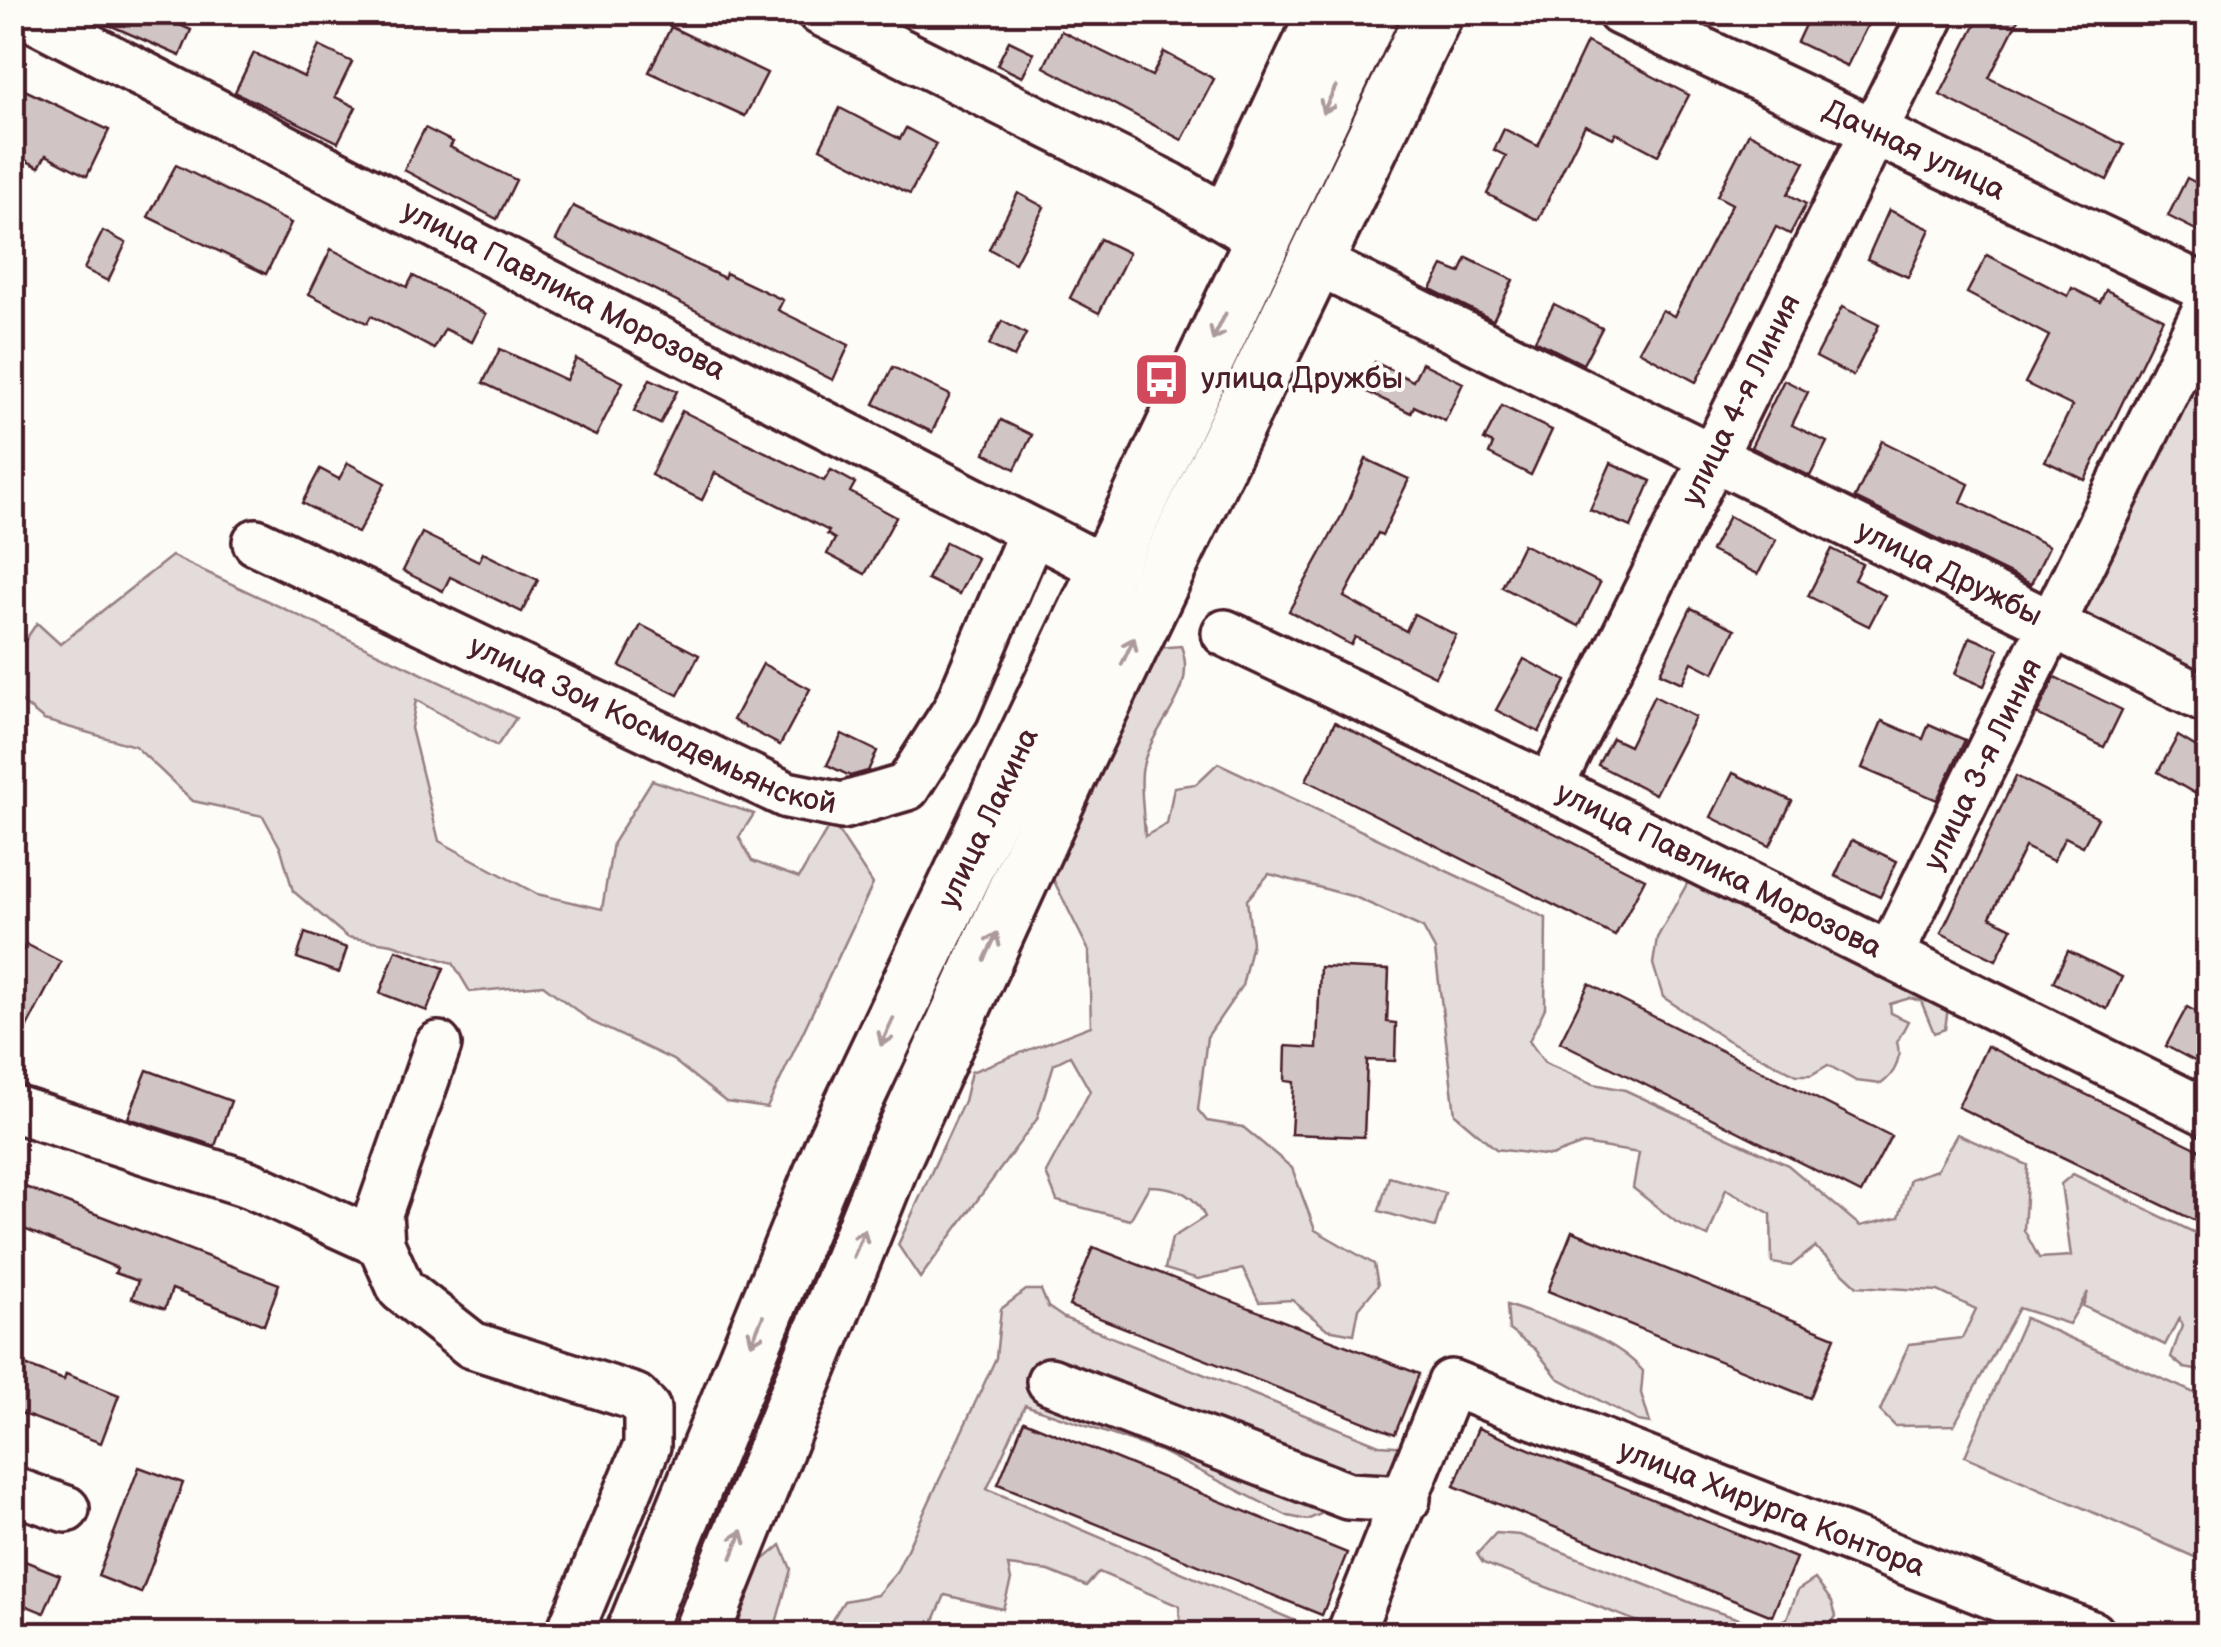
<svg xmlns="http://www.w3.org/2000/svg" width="2221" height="1647" viewBox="0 0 2221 1647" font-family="'Balsamiq Sans',sans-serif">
<rect width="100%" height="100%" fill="#fdfcf7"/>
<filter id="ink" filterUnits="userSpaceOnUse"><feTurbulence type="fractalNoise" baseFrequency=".01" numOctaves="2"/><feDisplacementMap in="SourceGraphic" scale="20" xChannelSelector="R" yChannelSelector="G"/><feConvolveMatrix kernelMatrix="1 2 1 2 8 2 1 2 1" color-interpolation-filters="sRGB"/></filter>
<g filter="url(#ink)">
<!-- green -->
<g fill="#e3dcda" stroke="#967e82" stroke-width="2.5">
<polygon points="2208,367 2208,694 2089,635 2081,611 2189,385"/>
<polygon points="172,556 516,718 497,746 416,700 411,728 439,841 537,894 602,909 613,843 652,780 754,814 739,837 752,861 799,878 828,828 836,828 873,884 767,1108 726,1102 673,1060 592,1022 543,985 470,992 453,963 392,944 347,937 293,891 281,849 263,816 193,801 135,746 44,720 13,695 13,658 37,623 60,644"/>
<path d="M1181,646c19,50 -33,79 -39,126 -2,20 2,43 3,64l22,-12 7,-37 22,-3 22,-21 328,155 -1,90 -16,33 16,22 49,21 31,6 163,75 72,61 39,-9 11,-38 27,-9 20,-36 71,31 -4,65 15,28 32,-2 -10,-72 12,-10 135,65v133l-24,-4 -13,-11 11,-31 -3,-8 -14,27 -82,-39 5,-14 -19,32 -50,-16 -65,117 -59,1 -15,-15 29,-67 53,-6 14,-29 -38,-18 -81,-5 -42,-39 -24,19 -19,-3 -1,-49 -45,-25 -18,48 -32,-15 -43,-34 6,-35 -56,-9 -32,12 -55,-7 -41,-35 -20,-164 -12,-22 -68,-31 -86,-23 -22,26 5,43 -10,43 -35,51 -9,73 9,11 36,6 49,41 23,62 59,34 4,21 -19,23 -5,26 -27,-5 -35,-29 -33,2 -16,-33 -45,10 -33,-10 7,-31 33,-21c-10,-24 -32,-31 -56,-31l-19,34 -73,-19 -11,-28 44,-82 -20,-35 -16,8 -17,55 -117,159 -22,-33 66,-144 7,-29 120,-46 -2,-75 -44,-88 41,-57 70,-158z"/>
<path d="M1697,866l253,127 -5,36 -11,4 -13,-32 -11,-3 -20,6 1,9 17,8 -11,21c5,17 -2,32 -16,42l-25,-3 -28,-16 -17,10h-14l-70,-35 -64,-43 -10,-33 4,-26z"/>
<polygon points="1389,1177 1445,1193 1435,1227 1379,1211"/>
<polygon points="1026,1290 1041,1290 1048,1307 1064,1318 1379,1445 1410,1447 1399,1480 1307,1520 1288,1516 1160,1451 1025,1405 987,1489 1326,1634 1181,1634 1179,1606 1099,1572 1086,1586 1049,1571 1008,1566 1011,1580 1003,1609 945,1595 928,1634 823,1634 844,1601 877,1595 896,1573 996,1358 1001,1309"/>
<path d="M1507,1305c44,16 104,29 136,66l-2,22 9,30 -12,-2 -80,-43 -23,-29 -26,-19z"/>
<polygon points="2025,1318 2208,1399 2208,1563 1965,1456"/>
<polygon points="1496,1533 1520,1535 1699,1606 1767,1628 1787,1618 1798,1590 1815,1579 1832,1602 1836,1616 1825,1634 1670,1634 1483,1563 1477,1554"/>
<polygon points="781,1545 791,1569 773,1634 734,1634 762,1561"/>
</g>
<!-- building -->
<g fill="#d0c5c4" stroke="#4a1f2b" stroke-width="2.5">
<polygon points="80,12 151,12 191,30 180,56"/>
<polygon points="1811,12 1849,12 1869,22 1847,66 1797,42"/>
<polygon points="1982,12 2022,12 1989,78 2124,145 2107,180 1940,95"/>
<polygon points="671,27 767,73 745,116 649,72"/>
<polygon points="1061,31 1152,76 1164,52 1214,79 1182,140 1044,67"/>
<polygon points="1009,41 1034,53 1022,77 997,65"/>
<polygon points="1587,42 1689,95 1658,155 1616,133 1613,138 1585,125 1538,220 1487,194 1506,156 1494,150 1504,129 1538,146"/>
<polygon points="319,46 352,62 335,97 356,107 338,142 235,92 254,53 304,77"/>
<polygon points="12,84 109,130 87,176 46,155 39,167 12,154"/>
<polygon points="840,108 900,139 906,128 936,144 910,194 820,148"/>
<polygon points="425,128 453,142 450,147 516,180 497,219 404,170"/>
<polygon points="1749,133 1805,162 1788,194 1806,204 1790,234 1776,227 1696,382 1639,351 1662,310 1674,316 1732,204 1717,196"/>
<polygon points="176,165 291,223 266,274 148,217"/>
<polygon points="2187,178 2208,189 2208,236 2168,216"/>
<polygon points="1018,193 1044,207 1015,263 989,249"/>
<polygon points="573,206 724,278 726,273 783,300 778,310 849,345 833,380 556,240"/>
<polygon points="1889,210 1930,229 1908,277 1867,259"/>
<polygon points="103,231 126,243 108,281 84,269"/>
<polygon points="1100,239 1129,253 1099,313 1070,298"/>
<polygon points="331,249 407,287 413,276 486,314 472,342 445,329 434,349 371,316 367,323 309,294"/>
<polygon points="1987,255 2068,296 2072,288 2100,302 2106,290 2163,318 2085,480 2045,461 2072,406 2025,383 2049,336 1967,293"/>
<polygon points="1467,258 1513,280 1493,320 1431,289 1443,266 1460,273"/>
<polygon points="1554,304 1602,328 1583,364 1535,340"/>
<polygon points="1842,307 1879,325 1853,376 1816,357"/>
<polygon points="1002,321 1026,334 1014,357 989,345"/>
<polygon points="500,349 566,380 576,359 623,382 596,436 483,383"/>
<polygon points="1375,362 1413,381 1422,363 1463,383 1445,421 1414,406 1411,413 1361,389"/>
<polygon points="893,367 950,395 932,432 874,404"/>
<polygon points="650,379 677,391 660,424 634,411"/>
<polygon points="1784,380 1808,392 1792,425 1827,442 1810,476 1751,447"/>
<polygon points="1502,406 1552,430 1531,475 1489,454 1493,444 1484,440"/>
<polygon points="682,411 824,481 831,470 855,483 850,492 896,517 865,574 827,554 835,539 827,534 829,531 715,473 702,500 651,475"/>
<polygon points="1001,420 1032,435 1015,469 985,453"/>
<polygon points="1882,441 1969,484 1961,502 2049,546 2031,584 1855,498"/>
<polygon points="1366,459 1409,479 1382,535 1378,533 1344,597 1406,631 1414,614 1456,635 1435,676 1355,637 1351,645 1289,611 1342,515"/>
<polygon points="348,463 385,483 358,533 302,503 320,469 339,479"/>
<polygon points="1611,463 1651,481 1631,527 1590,510"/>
<polygon points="1729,516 1776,540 1758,574 1711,551"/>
<polygon points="422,533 479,561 483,553 538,580 522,612 450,577 443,591 403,571"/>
<polygon points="946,542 977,558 959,594 927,579"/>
<polygon points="1523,544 1600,583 1579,626 1502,587"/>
<polygon points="1832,549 1862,564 1854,580 1885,595 1869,626 1808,596"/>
<polygon points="1691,608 1735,629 1714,673 1692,662 1682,683 1660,673"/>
<polygon points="641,625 699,655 678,695 620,666"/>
<polygon points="1970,637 1999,649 1984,686 1955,674"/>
<polygon points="1524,659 1566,681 1539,732 1496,710"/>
<polygon points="763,664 810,689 780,745 733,720"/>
<polygon points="2055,677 2122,710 2104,747 2037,714"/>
<polygon points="1654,696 1695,717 1655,794 1598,765 1612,738 1629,746"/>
<polygon points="1882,721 1923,739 1929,724 1965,740 1937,800 1862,768"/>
<polygon points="1335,722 1645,879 1615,936 1306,780"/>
<polygon points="842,734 877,751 868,771 850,776 827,765"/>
<polygon points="2178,736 2208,754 2208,801 2158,772"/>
<polygon points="1733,773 1792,801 1770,846 1711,817"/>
<polygon points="2016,776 2098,818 2083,846 2065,837 2053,861 2025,847 1990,917 2012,928 1996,960 1941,933"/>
<polygon points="1852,840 1897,861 1880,897 1835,876"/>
<polygon points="305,933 347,948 339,973 297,958"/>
<polygon points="26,944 61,962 12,1056 12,971"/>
<polygon points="396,950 444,968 427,1011 380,993"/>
<polygon points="2068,951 2122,977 2107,1009 2053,982"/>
<polygon points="1320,967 1389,970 1387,1022 1396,1023 1395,1061 1367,1060 1364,1137 1291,1134 1294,1082 1285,1081 1286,1046 1317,1048"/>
<polygon points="1589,984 1891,1136 1861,1193 1560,1042"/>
<polygon points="2187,1007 2208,1018 2208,1068 2166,1046"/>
<polygon points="1987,1046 2208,1154 2208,1227 1958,1107"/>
<polygon points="147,1070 231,1101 215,1146 128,1118"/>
<polygon points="12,1182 279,1284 264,1325 172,1289 165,1309 132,1298 138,1281 115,1273 117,1268 12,1224"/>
<polygon points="1572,1231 1835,1337 1810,1398 1548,1291"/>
<polygon points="1093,1247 1419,1374 1395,1434 1069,1306"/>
<polygon points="12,1360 64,1380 66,1374 119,1395 101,1443 12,1410"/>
<polygon points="1024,1421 1347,1553 1322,1615 998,1484"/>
<polygon points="1478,1428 1796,1558 1772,1616 1454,1486"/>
<polygon points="139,1467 183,1483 141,1593 98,1576"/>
<polygon points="12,1556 60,1575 44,1613 12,1600"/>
</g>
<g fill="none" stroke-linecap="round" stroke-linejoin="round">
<defs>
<g id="minor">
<path id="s1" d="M21,12l1083,556"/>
<polyline points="820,12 1169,185 1261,239"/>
<path id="s2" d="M1620,12l588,277"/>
<polyline points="1225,217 1321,12"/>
<path id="s3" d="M1314,261l894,440"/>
<path id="s4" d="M256,542l531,253 55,11 65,-19 49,-77 76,-178"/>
<path id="s5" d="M1225,633l325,154 658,326"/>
<path id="s6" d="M1550,787l383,-775"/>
<path id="s7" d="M1890,955l318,-650"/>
<polyline points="438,1045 379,1213 381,1244 401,1289 472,1345 635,1397 647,1409 647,1446 569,1634"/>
<polyline points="12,1108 251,1185 381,1244"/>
<polyline points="1050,1381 1348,1496 1407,1499"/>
<polyline points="12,1490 66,1509"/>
<path id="s8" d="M1350,1634l101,-251 640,251"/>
</g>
<g id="highway">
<path id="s9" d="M634,1634l201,-492 536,-1130"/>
<polyline points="701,1634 894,1156 1073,765 1435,12"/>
</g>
</defs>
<!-- minor casing -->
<use href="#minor" stroke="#4a1f2b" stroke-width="52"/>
<!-- highway casing -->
<use href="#highway" stroke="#4a1f2b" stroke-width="62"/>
<!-- minor -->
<use href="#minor" stroke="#fdfcf7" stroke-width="45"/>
<!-- highway -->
<use href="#highway" stroke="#fdfcf7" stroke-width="55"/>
</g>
<!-- one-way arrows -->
<defs><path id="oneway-shaft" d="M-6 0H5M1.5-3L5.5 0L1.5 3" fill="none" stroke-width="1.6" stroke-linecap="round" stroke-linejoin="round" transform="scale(2.5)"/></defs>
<g stroke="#ac999b">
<use href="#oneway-shaft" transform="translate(1329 100) rotate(116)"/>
<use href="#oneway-shaft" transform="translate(1219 327) rotate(116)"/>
<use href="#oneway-shaft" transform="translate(1128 651) rotate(-65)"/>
<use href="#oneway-shaft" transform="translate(991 946) rotate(-65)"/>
<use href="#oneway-shaft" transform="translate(887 1032) rotate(115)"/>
<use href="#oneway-shaft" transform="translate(859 1243) rotate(-68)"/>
<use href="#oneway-shaft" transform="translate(757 1330) rotate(113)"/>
<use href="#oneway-shaft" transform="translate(737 1544) rotate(-68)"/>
</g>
</g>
<!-- icons -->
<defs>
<symbol id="bus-square" viewBox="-11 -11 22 22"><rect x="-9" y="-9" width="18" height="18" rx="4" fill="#d1495b" stroke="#fdfcf7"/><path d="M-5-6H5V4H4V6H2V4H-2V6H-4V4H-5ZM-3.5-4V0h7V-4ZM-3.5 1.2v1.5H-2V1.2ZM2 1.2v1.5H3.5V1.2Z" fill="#fff"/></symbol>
</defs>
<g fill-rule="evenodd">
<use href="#bus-square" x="1130" y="348" width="63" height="63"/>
</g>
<g text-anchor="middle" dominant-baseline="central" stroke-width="8" stroke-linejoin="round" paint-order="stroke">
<!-- street labels -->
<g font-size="30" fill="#4a1f2b" stroke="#fdfcf7">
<text stroke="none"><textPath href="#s2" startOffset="325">Дачная улица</textPath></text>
<text stroke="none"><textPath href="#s1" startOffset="610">улица Павлика Морозова</textPath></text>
<text stroke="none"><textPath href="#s6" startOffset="432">улица 4-я Линия</textPath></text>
<text stroke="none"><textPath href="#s3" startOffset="708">улица Дружбы</textPath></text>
<text stroke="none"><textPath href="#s4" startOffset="438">улица Зои Космодемьянской</textPath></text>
<text stroke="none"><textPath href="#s7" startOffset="212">улица 3-я Линия</textPath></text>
<text stroke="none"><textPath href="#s9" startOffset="890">улица Лакина</textPath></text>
<text stroke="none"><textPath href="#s5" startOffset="548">улица Павлика Морозова</textPath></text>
<text stroke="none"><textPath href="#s8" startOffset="615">улица Хирурга Контора</textPath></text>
</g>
<!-- poi labels -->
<g font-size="30" fill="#4a1f2b" stroke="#fdfcf7" text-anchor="start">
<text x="1201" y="379">улица Дружбы</text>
</g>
</g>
<!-- margin -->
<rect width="2221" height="1647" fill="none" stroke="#fdfcf7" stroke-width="50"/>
<rect x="25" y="25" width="2171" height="1597" fill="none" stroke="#4a1f2b" stroke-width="4" filter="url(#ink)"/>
</svg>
